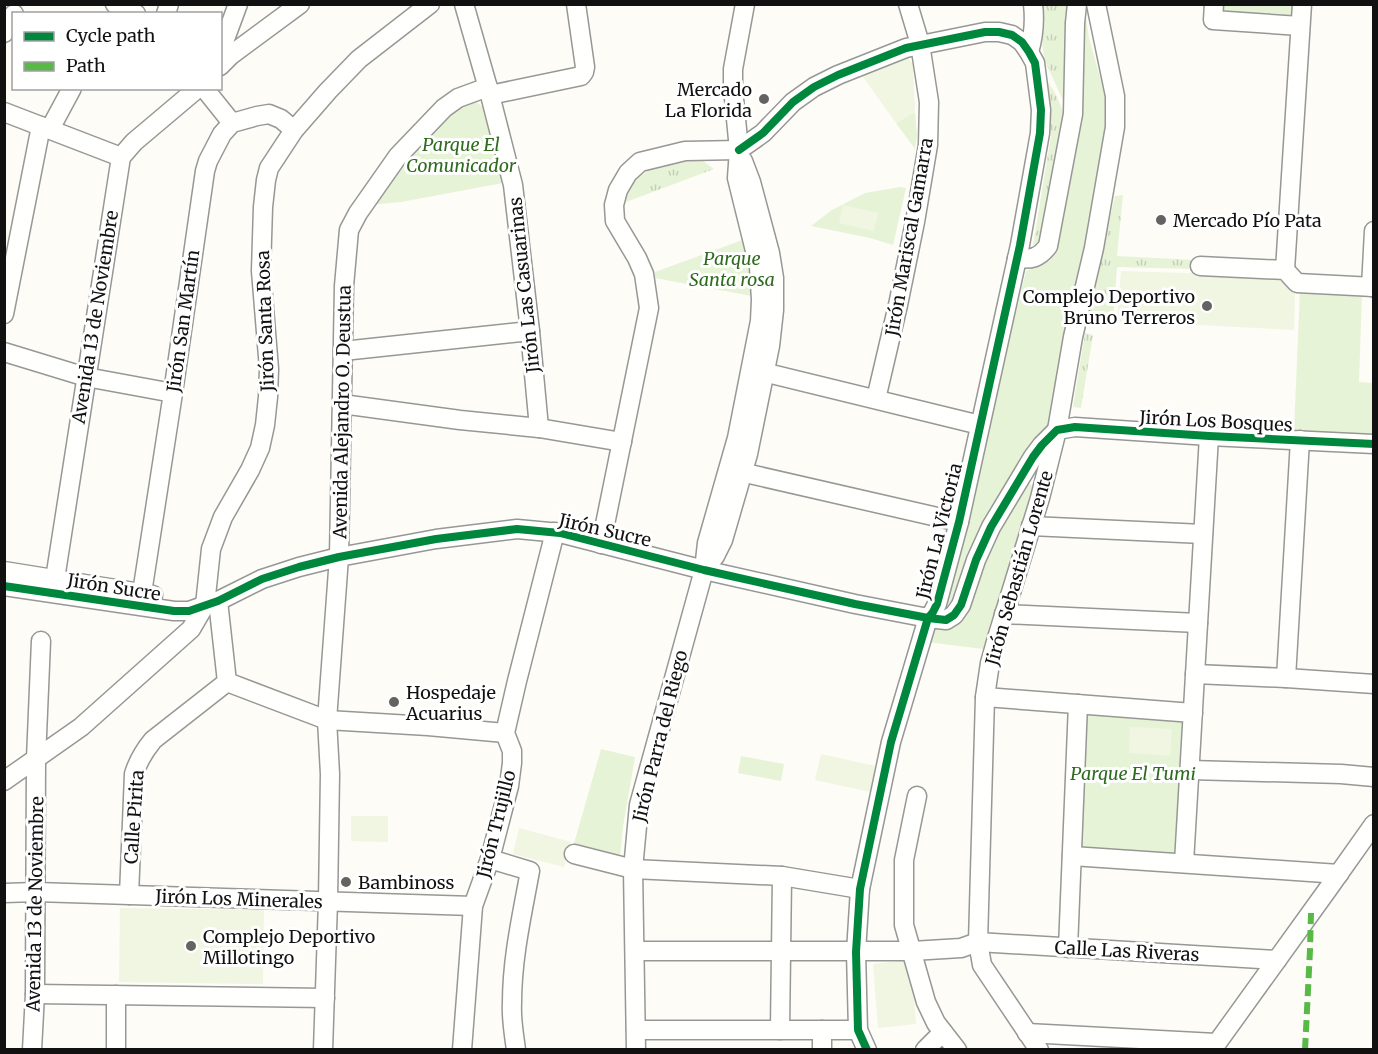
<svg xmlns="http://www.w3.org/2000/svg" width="1378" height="1054" viewBox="0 0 1378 1054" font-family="Merriweather,serif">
<defs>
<pattern id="grass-tufts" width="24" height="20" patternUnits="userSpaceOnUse" patternTransform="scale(1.5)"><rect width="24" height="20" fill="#e7f3d7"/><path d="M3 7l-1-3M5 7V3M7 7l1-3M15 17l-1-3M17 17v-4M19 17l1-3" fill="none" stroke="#c5cfb8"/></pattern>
</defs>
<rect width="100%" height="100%" fill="#fdfcf7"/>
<!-- grass -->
<g fill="url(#grass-tufts)">
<polygon points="1038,5 1069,5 1067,109 1044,59"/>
<path d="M1046,79l9,14 10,22 -21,119 -6,9 -5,2 18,-109c0,-20 -1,-38 -5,-57z"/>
<path d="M683,159l20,2 11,8 -88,33c4,-30 32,-37 57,-43z"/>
<polygon points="1123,195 1117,256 1196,260 1194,269 1117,267 1113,321 1085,321 1115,196"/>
<polygon points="1085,333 1093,335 1081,408 1073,407"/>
</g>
<!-- park -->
<g fill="#e7f3d7">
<polygon points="1084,5 1089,38 1105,95 1108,128 1107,148 1051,419 953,601 943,607 956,557 1026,271 1043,263"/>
<polygon points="1222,5 1294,5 1294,17 1222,13"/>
<polygon points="476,102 484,108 491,121 503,183 401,202 371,205 416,148 460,105 465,103"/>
<polygon points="915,112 917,136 915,149 896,123"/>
<polygon points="900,187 906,188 893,245 870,238 811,226 832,210 865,193"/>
<polygon points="748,238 757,297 655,278 655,272"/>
<polygon points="1300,289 1362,293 1359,382 1373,383 1373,435 1294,431"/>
<polygon points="1027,483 1033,486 983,649 927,642 930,628 944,630 958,625 968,610 989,548"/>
<polygon points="1085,711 1187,719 1177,854 1082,846"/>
<polygon points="601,749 635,757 623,827 620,858 573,847"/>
<polygon points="741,756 784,764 781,781 738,773"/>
</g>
<!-- pitch -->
<g fill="#f0f6e1">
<polygon points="906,54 913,65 915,112 896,123 858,70"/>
<polygon points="843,205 878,213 874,231 839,223"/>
<polygon points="1121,271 1281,276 1295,290 1294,330 1158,323 1117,322"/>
<polygon points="1130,727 1172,729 1170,756 1129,753"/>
<polygon points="821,754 875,766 870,792 815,780"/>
<polygon points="351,816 388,816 388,842 351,841"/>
<polygon points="519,828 571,842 564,867 513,854"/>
<polygon points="120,908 264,910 263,984 119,982"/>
<polygon points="911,960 916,1024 878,1028 873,964"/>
</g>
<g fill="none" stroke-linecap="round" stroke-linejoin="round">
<defs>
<g id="minor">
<polyline points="115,4 136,14"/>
<polyline points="464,4 490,95 513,185 530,331 539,428"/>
<polyline points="1214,4 1213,20 1300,26"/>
<polyline points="166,14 169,4"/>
<polyline points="4,33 14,14"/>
<polyline points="221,50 238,4"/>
<path d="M1029,52c5,-17 6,-31 4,-48"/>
<polyline points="220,66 231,55 300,4"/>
<polyline points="204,88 232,123"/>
<polyline points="490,95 581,76 584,72 585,67 576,4"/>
<polyline points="4,112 121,157"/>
<polyline points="50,129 72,88"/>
<polyline points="739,150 763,133 793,102 814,87 838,75 906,48 985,32 999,32 1012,35 1022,42 1029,52 1035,63 1041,110 1040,133 1020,245 959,522 937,604 933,612 928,618 891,742 860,889 856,952 858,1030 867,1050"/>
<path d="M1017,258c14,2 22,0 31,-12l25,-132 2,-91 2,-19"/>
<polyline points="1200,266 1285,270 1297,283 1374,287"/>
<polyline points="1285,270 1302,4"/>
<polyline points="1371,287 1374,231"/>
<polyline points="4,314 41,126"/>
<polyline points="343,351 530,331"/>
<polyline points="4,352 86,377 173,393"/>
<polyline points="755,370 980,425"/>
<polyline points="876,399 898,305 915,222 928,145 929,102 920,44 908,4"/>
<polyline points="342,404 460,420 539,428 622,442"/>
<polyline points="732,470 959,522"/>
<polyline points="1031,526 1203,534"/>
<polyline points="601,544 649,308 644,274 637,258 615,221 614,205 618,190 628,173 640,162 685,151 739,150"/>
<polyline points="704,570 715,556 723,540 748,454 770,346 774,310 774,278 770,253 751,182 743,161"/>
<polyline points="4,571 153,595"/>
<polyline points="55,579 121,157 134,142 198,88"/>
<polyline points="4,586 174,611 189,611 218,601 262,579 299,567 339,557 436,539 517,529 560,533 704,570 855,604 928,618 946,620 954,615 961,605 976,560 991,527 1033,457 1042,445 1057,430 1075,427 1209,436 1374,444"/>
<polyline points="142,593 173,393 205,171 208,161 222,134 232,123 257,116 269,114 281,119 294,130"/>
<polyline points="1004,614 1198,623"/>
<polyline points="1195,674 1286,678 1374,684"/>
<polyline points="1286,678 1300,440"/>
<polyline points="227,682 327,720 428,726 505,733"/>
<polyline points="985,697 1193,713"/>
<polyline points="1190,770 1341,774 1374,777"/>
<polyline points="4,781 81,727 191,629 205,605 211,549 223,517 250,470 260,448 265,425 268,397 269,369 261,271 263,207 266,180 269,168 294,130 328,91 359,59 430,4"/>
<polyline points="917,796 904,860 904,925 926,1002 936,1023 957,1050"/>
<polyline points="574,854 633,869 782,876 860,889"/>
<polyline points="1072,856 1339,874"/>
<path d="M490,859l40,12c-8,44 -18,87 -18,132 -1,16 2,31 4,47"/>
<polyline points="1184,863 1209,436"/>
<polyline points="4,893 36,892 473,906"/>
<path d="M129,895l5,-121c4,-13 10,-23 19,-34l74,-58 -9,-81"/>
<polyline points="1068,948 1078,704"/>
<polyline points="635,951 912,951 961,948 978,942 1277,960"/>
<polyline points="35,994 325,998"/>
<polyline points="116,995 116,1050"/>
<polyline points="636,1030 858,1030"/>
<polyline points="780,1030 782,876"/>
<polyline points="822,1030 822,1050"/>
<polyline points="1027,1033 1216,1043"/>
<polyline points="32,1050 35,994 36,759 41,641"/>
<polyline points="323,1050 328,901 330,774 327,720 339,557 344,286 349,230 358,213 398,156 444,108 458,98 488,87"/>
<polyline points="462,1050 473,906 490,859 509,786 512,763 512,751 505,733 517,681 555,532"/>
<polyline points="636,1050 633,869 639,805 704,570 707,543 737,438 760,321 761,300 759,267 737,178 739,150 733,88 733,69 745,4"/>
<polyline points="925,1050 943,1032"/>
<polyline points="1039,1050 982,965 978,942 985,697 990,663 997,638 1040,498 1057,430 1073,337 1094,248 1115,127 1115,96 1096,4"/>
<polyline points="1212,1050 1328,889 1374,824"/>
</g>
</defs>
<!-- minor casing -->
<use href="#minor" stroke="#979795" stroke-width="21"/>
<!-- minor -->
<use href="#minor" stroke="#fffffe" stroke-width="18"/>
<!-- quiet -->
<polyline stroke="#58b947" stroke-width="6" stroke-dasharray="12 6" stroke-linecap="butt" points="1305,1050 1310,950 1311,913"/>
<defs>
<g id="cycleway">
<polyline points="739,150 763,133 793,102 814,87 838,75 906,48 985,32 999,32 1012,35 1022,42 1029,52 1035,63 1041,110 1040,133 1020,245 959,522 937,604 933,612 928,618 891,742 860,889 856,952 858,1030 867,1050"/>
<polyline points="4,586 174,611 189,611 218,601 262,579 299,567 339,557 436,539 517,529 560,533 704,570 855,604 928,618 946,620 954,615 961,605 976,560 991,527 1033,457 1042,445 1057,430 1075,427 1209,436 1374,444"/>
</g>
</defs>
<!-- cycleway casing -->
<use href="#cycleway" stroke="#fff" stroke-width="11"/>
<!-- cycleway -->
<use href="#cycleway" stroke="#00873e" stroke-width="8"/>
</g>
<!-- markers -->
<g fill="#646362" stroke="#fff" stroke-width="2">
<circle cx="764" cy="99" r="6"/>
<circle cx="1161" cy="220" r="6"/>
<circle cx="1207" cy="306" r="6"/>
<circle cx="394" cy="702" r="6"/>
<circle cx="346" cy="882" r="6"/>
<circle cx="191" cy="946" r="6"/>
</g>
<g text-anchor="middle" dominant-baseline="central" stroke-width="6" stroke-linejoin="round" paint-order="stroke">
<!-- poi labels -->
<g font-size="18" fill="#111" stroke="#fff" text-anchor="start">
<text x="752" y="89" text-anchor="end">Mercado<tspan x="752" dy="21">La Florida</tspan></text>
<text x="1173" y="220">Mercado Pío Pata</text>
<text x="1195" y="296" text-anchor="end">Complejo Deportivo<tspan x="1195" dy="21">Bruno Terreros</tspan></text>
<text x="406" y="692">Hospedaje<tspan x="406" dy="21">Acuarius</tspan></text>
<text x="358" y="882">Bambinoss</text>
<text x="203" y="936">Complejo Deportivo<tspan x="203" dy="21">Millotingo</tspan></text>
</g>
<!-- park labels -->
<g font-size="18" font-style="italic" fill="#2f6b1f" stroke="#fff">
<text x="461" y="144">Parque El<tspan x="461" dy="21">Comunicador</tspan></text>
<text x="732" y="258">Parque<tspan x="732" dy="21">Santa rosa</tspan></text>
<text x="1133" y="773">Parque El Tumi</text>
</g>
<!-- street labels -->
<g font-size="18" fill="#111" stroke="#fff">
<text transform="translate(909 237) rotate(-80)">Jirón Mariscal Gamarra</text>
<text transform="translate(524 285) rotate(-96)">Jirón Las Casuarinas</text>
<text transform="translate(95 317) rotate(-81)">Avenida 13 de Noviembre</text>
<text transform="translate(183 321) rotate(-82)">Jirón San Martín</text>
<text transform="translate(265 321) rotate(-92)">Jirón Santa Rosa</text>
<text transform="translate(342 412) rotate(-89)">Avenida Alejandro O. Deustua</text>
<text transform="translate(1216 421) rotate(3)">Jirón Los Bosques</text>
<text transform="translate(605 530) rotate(13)">Jirón Sucre</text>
<text transform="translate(939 531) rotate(-76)">Jirón La Victoria</text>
<text transform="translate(1019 568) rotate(-74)">Jirón Sebastián Lorente</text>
<text transform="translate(114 587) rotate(9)">Jirón Sucre</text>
<text transform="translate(660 736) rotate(-76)">Jirón Parra del Riego</text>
<text transform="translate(134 817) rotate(-86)">Calle Pirita</text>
<text transform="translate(496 824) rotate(-76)">Jirón Trujillo</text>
<text transform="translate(239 899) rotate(2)">Jirón Los Minerales</text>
<text transform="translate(35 904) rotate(-89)">Avenida 13 de Noviembre</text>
<text transform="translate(1127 951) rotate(3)">Calle Las Riveras</text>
</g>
</g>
<!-- border -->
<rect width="1378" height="1054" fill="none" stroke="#111111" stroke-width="12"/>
<!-- legend -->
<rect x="12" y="12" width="210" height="78" fill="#ffffff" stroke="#a0a0a0" stroke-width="1.5"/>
<rect x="24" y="32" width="30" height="9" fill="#00873e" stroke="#a0a0a0" stroke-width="1.5"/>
<text x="66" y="42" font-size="18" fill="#111111">Cycle path</text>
<rect x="24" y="62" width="30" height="9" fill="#58b947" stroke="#a0a0a0" stroke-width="1.5"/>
<text x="66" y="72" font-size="18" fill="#111111">Path</text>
</svg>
